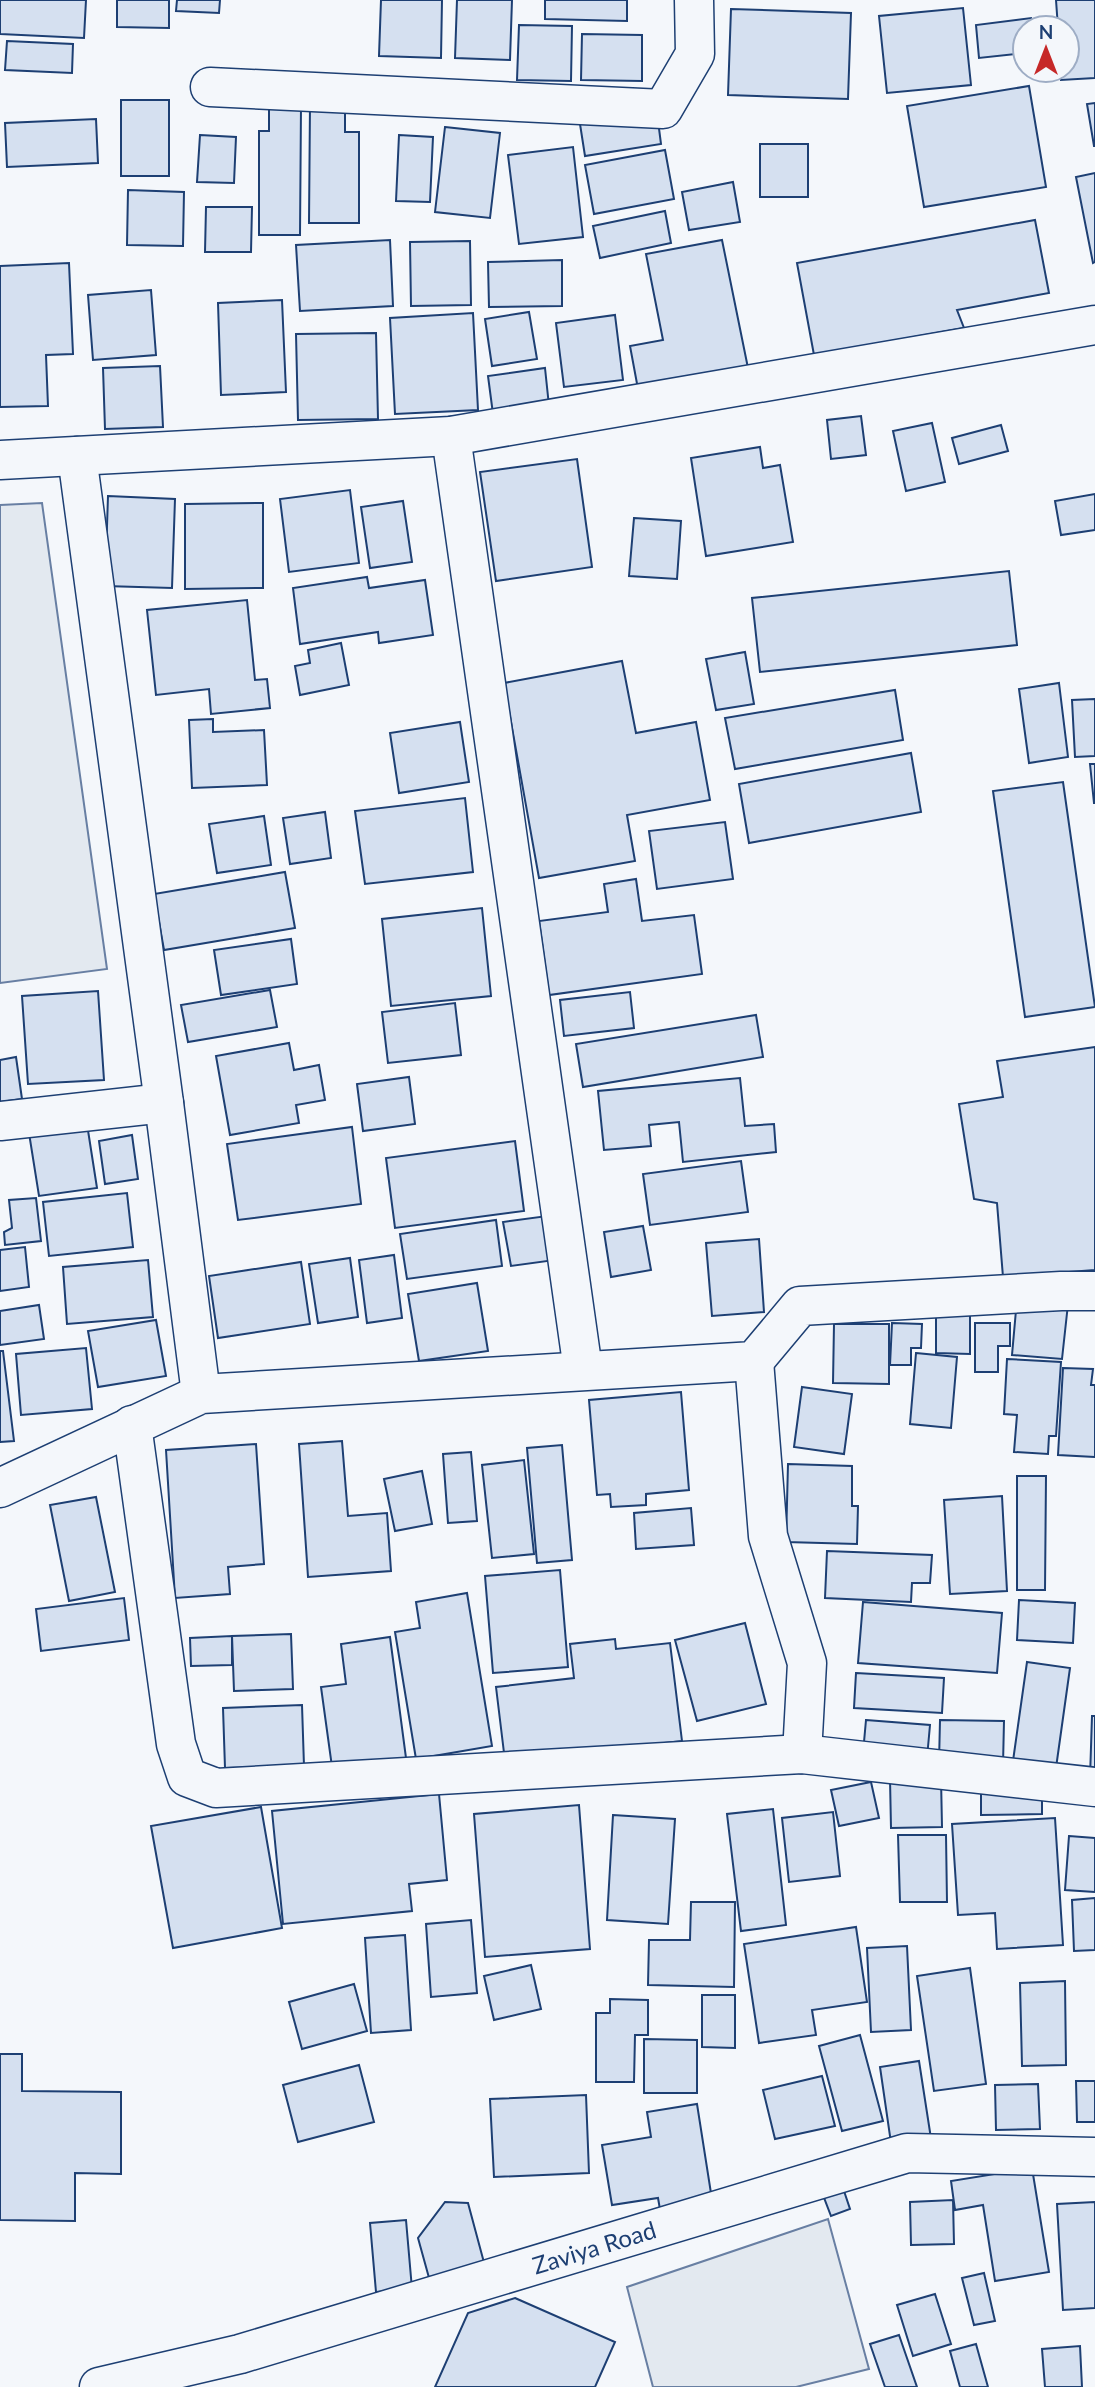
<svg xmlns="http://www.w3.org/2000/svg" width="1095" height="2387" viewBox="0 0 1095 2387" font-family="Lato,sans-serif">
<rect width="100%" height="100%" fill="#f4f7fb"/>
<!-- green -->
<g fill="#e3e9f0" stroke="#687fa3" stroke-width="2">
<polygon points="42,503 107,969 0,983 0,505"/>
<polygon points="828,2219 869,2369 796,2387 653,2387 627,2287"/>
</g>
<!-- building -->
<g fill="#d5e0f0" stroke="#1d3f73" stroke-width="2">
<polygon points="0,0 86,0 84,38 0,34"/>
<polygon points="117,0 169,0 169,28 117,27"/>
<polygon points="177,0 220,0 219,13 176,11"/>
<polygon points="381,0 442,0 441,58 379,56"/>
<polygon points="457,0 512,0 510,60 455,58"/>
<polygon points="545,0 627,0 627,21 545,19"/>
<polygon points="1056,0 1095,0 1095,78 1061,80 1061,70 1067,70 1067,28 1058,28"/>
<polygon points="963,8 971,85 887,93 879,16"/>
<polygon points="731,9 851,13 848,99 728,95"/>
<polygon points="1031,18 1032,28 1025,28 1025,53 979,58 976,25"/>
<polygon points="519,25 572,26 571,81 517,80"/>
<polygon points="582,34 642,35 642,81 581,80"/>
<polygon points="7,41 73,44 72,73 5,70"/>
<polygon points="1029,86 1046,187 924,207 907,106"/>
<rect x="121" y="100" width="48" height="76"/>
<polygon points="1095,103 1095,146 1094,146 1087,104"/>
<polygon points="310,104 345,104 345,132 359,132 359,223 309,223"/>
<polygon points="269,105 301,105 300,235 259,235 259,131 269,131"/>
<polygon points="657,113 661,144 585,156 580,124"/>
<polygon points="96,119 98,163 7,167 5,123"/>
<polygon points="445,127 500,133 490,218 435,212"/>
<polygon points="200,135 236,137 234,183 197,182"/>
<polygon points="399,135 433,137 430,202 396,201"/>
<rect x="760" y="144" width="48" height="53"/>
<polygon points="573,147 583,237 519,244 508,155"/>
<polygon points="665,150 674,199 594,214 585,165"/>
<polygon points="1095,173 1095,262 1093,263 1076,177"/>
<polygon points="733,182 740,222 689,230 682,192"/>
<polygon points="128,190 184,192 183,246 127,245"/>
<polygon points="206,207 252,207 251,252 205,252"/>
<polygon points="665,211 671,243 600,258 593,226"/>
<polygon points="1035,220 1049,293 957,310 964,328 814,355 797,263"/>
<polygon points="390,240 393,306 300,311 296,245"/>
<polygon points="722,240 748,368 638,389 630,346 663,340 646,254"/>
<polygon points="470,241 471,305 411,306 410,242"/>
<polygon points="562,260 562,306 489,307 488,262"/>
<polygon points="69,263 73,354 46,355 48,406 0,407 0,266"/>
<polygon points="151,290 156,355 93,360 88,295"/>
<polygon points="282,300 286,392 221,395 218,303"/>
<polygon points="529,312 537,359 492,366 485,319"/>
<polygon points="473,313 478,410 395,414 390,318"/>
<polygon points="615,315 623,380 564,387 556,323"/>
<polygon points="376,333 378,419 298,420 296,334"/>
<polygon points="160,366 163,427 105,429 103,368"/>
<polygon points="545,368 549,406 493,414 488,376"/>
<polygon points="861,416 866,455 831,459 827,420"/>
<polygon points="932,423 945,482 906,491 893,431"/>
<polygon points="1001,425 1008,451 959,464 952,438"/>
<polygon points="760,447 763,468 780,465 793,542 706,556 691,458"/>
<polygon points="577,459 592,567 496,581 480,472"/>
<polygon points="350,490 359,563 289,572 280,499"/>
<polygon points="1095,494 1095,530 1061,535 1055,501"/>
<polygon points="108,496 175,499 172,588 105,586"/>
<polygon points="403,501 412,562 370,568 361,507"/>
<polygon points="263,503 263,588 185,589 185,504"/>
<polygon points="634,518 681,521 677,579 629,576"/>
<polygon points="1009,571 1017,645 760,672 752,598"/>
<polygon points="367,577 369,588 425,580 433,635 379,643 378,632 300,644 293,588"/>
<polygon points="247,600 255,680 267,679 270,708 211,714 209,689 156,695 147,610"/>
<polygon points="341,643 349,685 300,695 295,666 310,663 308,650"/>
<polygon points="745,652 754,704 716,710 706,659"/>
<polygon points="622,661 636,733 696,722 710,800 627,815 635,861 539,878 504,683"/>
<polygon points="1059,683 1068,757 1029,763 1019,689"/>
<polygon points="895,690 903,740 735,769 725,718"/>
<polygon points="1095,699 1095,756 1075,757 1072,700"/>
<polygon points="213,719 213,732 264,730 267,785 192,788 189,720"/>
<polygon points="460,722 469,782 399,793 390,733"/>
<polygon points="911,753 921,812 749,843 739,784"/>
<polygon points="1090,764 1095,764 1095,803 1094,803"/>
<polygon points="1063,782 1095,1007 1025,1017 993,791"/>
<polygon points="465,798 473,872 365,884 355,811"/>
<polygon points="325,812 331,858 290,864 283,818"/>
<polygon points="264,816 271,865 217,873 209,824"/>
<polygon points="725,822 733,879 657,889 649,831"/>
<polygon points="285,872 295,928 164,950 154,894"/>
<polygon points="636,879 642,921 694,915 702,974 549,995 539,921 608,912 604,884"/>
<polygon points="482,908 491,996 391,1006 382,919"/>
<polygon points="291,939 297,984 221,995 214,950"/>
<polygon points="270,990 277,1027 188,1042 181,1005"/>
<polygon points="98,991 104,1080 28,1084 22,996"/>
<polygon points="630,992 634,1028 564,1036 560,1000"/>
<polygon points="455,1003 461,1055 388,1063 382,1012"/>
<polygon points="756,1015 763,1057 583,1087 576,1044"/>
<polygon points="289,1043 294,1070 319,1065 325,1100 296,1105 299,1123 230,1135 216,1056"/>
<polygon points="1095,1047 1095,1270 1003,1277 997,1203 974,1199 959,1104 1003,1097 997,1061"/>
<polygon points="16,1057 22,1099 0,1102 0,1060"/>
<polygon points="409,1077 415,1124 363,1131 357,1084"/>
<polygon points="740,1078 745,1126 774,1124 776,1152 683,1162 679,1122 649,1125 651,1146 604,1150 598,1091"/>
<polygon points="87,1124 97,1188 39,1196 29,1133"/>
<polygon points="352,1127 361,1204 238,1220 227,1144"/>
<polygon points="132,1135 138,1179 105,1184 99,1141"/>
<polygon points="515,1141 524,1211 395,1228 386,1158"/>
<polygon points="741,1161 748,1212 650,1225 643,1174"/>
<polygon points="127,1193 133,1247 49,1256 43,1202"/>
<polygon points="36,1198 41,1241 5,1245 4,1232 12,1228 9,1200"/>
<polygon points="547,1216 555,1260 511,1266 503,1222"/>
<polygon points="496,1220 502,1266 407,1279 400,1234"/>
<polygon points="643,1226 651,1270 611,1277 604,1232"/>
<polygon points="759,1239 764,1312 712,1316 706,1243"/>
<polygon points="25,1247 29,1287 0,1291 0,1250"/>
<polygon points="394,1255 402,1318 367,1323 359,1260"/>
<polygon points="350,1258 358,1317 318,1323 309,1264"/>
<polygon points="148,1260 153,1317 67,1324 63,1267"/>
<polygon points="301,1262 310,1324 218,1338 209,1276"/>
<polygon points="477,1283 488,1351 419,1361 408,1294"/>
<polygon points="1017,1299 1068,1304 1062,1359 1012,1355"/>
<polygon points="39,1305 44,1339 0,1345 0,1311"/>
<polygon points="936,1313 970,1313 970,1354 936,1353"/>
<polygon points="156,1320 166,1376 98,1387 88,1331"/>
<polygon points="892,1323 922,1324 921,1348 911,1348 911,1365 890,1365"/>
<polygon points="975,1323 1010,1323 1010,1346 998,1346 998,1372 975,1372"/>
<polygon points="834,1324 889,1324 889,1384 833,1383"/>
<polygon points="86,1348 92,1409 21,1415 16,1354"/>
<polygon points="0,1351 3,1351 14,1441 0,1442"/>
<polygon points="916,1353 957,1357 951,1428 910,1424"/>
<polygon points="1007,1359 1061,1362 1056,1436 1049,1436 1048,1454 1014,1452 1017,1415 1004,1414"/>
<polygon points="1063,1368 1093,1369 1091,1385 1095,1385 1095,1457 1058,1455"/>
<polygon points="802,1387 852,1394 844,1454 794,1447"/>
<polygon points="681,1392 689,1490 646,1494 646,1505 611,1507 610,1494 597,1495 589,1400"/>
<polygon points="342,1441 348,1516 387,1513 391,1571 308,1577 299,1444"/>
<polygon points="256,1444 264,1564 228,1567 230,1594 175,1598 166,1450"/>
<polygon points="562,1445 572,1560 537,1563 527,1448"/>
<polygon points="471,1452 477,1521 448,1523 443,1454"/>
<polygon points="524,1460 534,1554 492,1558 482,1465"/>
<polygon points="788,1464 852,1466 852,1506 858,1506 857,1544 786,1542"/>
<polygon points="422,1471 432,1524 395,1531 384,1479"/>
<polygon points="1017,1476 1046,1476 1045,1590 1017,1590"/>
<polygon points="1002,1496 1007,1591 950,1594 944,1500"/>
<polygon points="96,1497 115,1592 69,1601 50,1505"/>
<polygon points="691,1508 694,1545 636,1549 634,1513"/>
<polygon points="827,1551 932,1555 930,1583 912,1583 911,1602 825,1598"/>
<polygon points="560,1570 568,1667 493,1673 485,1576"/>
<polygon points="467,1593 492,1746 416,1759 395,1632 420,1628 416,1602"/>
<polygon points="124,1598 129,1640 41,1651 36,1609"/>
<polygon points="1019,1600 1075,1603 1073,1643 1017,1640"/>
<polygon points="863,1602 1002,1613 997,1673 858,1663"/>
<polygon points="745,1623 766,1704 697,1721 675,1640"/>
<polygon points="291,1634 293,1689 234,1691 232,1636"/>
<polygon points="232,1636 232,1665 191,1666 190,1638"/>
<polygon points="390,1637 406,1758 332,1767 321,1687 346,1684 341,1644"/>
<polygon points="615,1639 616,1649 670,1643 682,1741 505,1761 496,1687 574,1678 570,1644"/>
<polygon points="1027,1662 1070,1668 1055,1775 1012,1768"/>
<polygon points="856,1673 944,1678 942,1713 854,1708"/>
<polygon points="302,1705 304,1766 225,1768 223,1708"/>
<polygon points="1092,1716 1095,1716 1095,1779 1090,1778"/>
<polygon points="866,1720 930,1725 927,1758 863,1753"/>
<polygon points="940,1720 1004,1721 1003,1765 939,1763"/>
<polygon points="941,1778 942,1827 891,1828 890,1779"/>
<polygon points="871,1782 879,1818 839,1826 831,1790"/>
<polygon points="1042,1787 1042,1814 981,1815 981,1788"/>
<polygon points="439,1794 447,1880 409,1884 412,1911 283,1924 272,1811"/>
<polygon points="579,1805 590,1949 485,1957 474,1814"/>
<polygon points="261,1807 282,1928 173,1948 151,1826"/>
<polygon points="773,1809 786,1925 741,1931 727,1814"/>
<polygon points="833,1812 840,1876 789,1882 782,1818"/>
<polygon points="613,1815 675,1819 668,1924 607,1920"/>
<polygon points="1055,1818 1063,1945 997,1949 995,1913 958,1915 952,1824"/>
<polygon points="898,1835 946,1835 947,1902 900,1902"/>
<polygon points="1069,1836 1095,1838 1095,1892 1065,1890"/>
<polygon points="1095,1898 1095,1950 1074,1951 1072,1900"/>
<polygon points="691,1902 735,1902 734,1987 648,1985 649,1940 690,1940"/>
<polygon points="471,1920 477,1993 431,1997 426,1924"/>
<polygon points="856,1927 867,2002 812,2010 816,2035 759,2043 744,1944"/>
<polygon points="405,1935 411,2030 371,2033 365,1938"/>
<polygon points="907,1946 911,2030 871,2032 867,1948"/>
<polygon points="531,1965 541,2009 494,2020 484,1976"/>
<polygon points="970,1968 986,2084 934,2091 917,1976"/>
<polygon points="1065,1981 1066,2065 1022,2066 1020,1983"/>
<polygon points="354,1984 367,2031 302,2049 289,2002"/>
<polygon points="702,1995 735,1995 735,2048 702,2047"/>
<polygon points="610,1999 648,2000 648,2035 635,2035 634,2082 596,2082 596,2013 610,2013"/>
<polygon points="860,2035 883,2121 842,2131 819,2046"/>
<polygon points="644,2039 697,2040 697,2093 644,2093"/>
<polygon points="0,2054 22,2054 22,2091 121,2092 121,2174 75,2173 75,2221 0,2220"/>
<polygon points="919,2061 932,2145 892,2150 880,2067"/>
<polygon points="359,2065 374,2122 298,2142 283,2085"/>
<polygon points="822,2076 835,2126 775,2139 763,2090"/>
<polygon points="1076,2081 1095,2081 1095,2122 1077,2122"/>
<polygon points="1038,2084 1040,2129 996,2130 995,2085"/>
<polygon points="586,2095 589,2173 494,2177 490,2099"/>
<polygon points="697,2104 713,2206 661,2215 658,2198 612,2205 602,2145 651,2137 647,2112"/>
<polygon points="1032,2168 1049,2272 995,2281 983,2205 955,2210 951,2181"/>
<polygon points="843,2188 850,2209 831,2216 823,2195"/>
<polygon points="953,2200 954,2244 911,2245 910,2202"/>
<polygon points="445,2202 468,2203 486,2270 431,2285 418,2238"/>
<polygon points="1095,2202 1095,2308 1063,2310 1057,2204"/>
<polygon points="406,2220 412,2289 376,2292 370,2223"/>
<polygon points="984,2273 995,2321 974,2325 962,2278"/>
<polygon points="935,2294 951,2344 913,2356 897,2305"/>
<polygon points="515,2298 615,2342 595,2387 435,2387 468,2313"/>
<polygon points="899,2335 917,2387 885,2387 870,2344"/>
<polygon points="976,2344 988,2387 960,2387 950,2351"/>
<polygon points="1080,2346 1082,2387 1045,2387 1042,2349"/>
</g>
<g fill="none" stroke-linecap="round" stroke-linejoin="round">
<defs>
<g id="minor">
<polyline points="210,87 663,109 695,54 694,0"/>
<polyline points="451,436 583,1370"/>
<polyline points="77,456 164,1103 201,1394"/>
<polyline points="0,460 451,436 1095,325"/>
<polyline points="0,1121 164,1103"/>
<polyline points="754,1361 768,1536 807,1663 802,1754"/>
<polyline points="132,1425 176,1744 187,1777 216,1788 802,1754 1095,1787"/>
<polyline points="0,1488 201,1394 754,1361 800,1306 1061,1291 1095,1291"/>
<polyline points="99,2387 240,2354 907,2153 1095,2157"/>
</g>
</defs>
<!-- minor casing -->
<use href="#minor" stroke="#1d3f73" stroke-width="41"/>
<!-- minor -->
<use href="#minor" stroke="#f4f7fb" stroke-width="38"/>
</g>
<g text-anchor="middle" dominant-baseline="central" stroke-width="5" stroke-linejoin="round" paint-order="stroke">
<!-- street labels -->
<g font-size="24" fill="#1d3f73" stroke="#f4f7fb">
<text transform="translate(594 2247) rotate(-17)">Zaviya Road</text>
</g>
</g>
<!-- north arrow -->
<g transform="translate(1046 49)"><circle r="33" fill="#f4f7fb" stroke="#9eadc5" stroke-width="2"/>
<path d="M0-5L12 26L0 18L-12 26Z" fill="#c62828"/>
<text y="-10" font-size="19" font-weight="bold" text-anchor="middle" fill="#1d3f73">N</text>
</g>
</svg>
